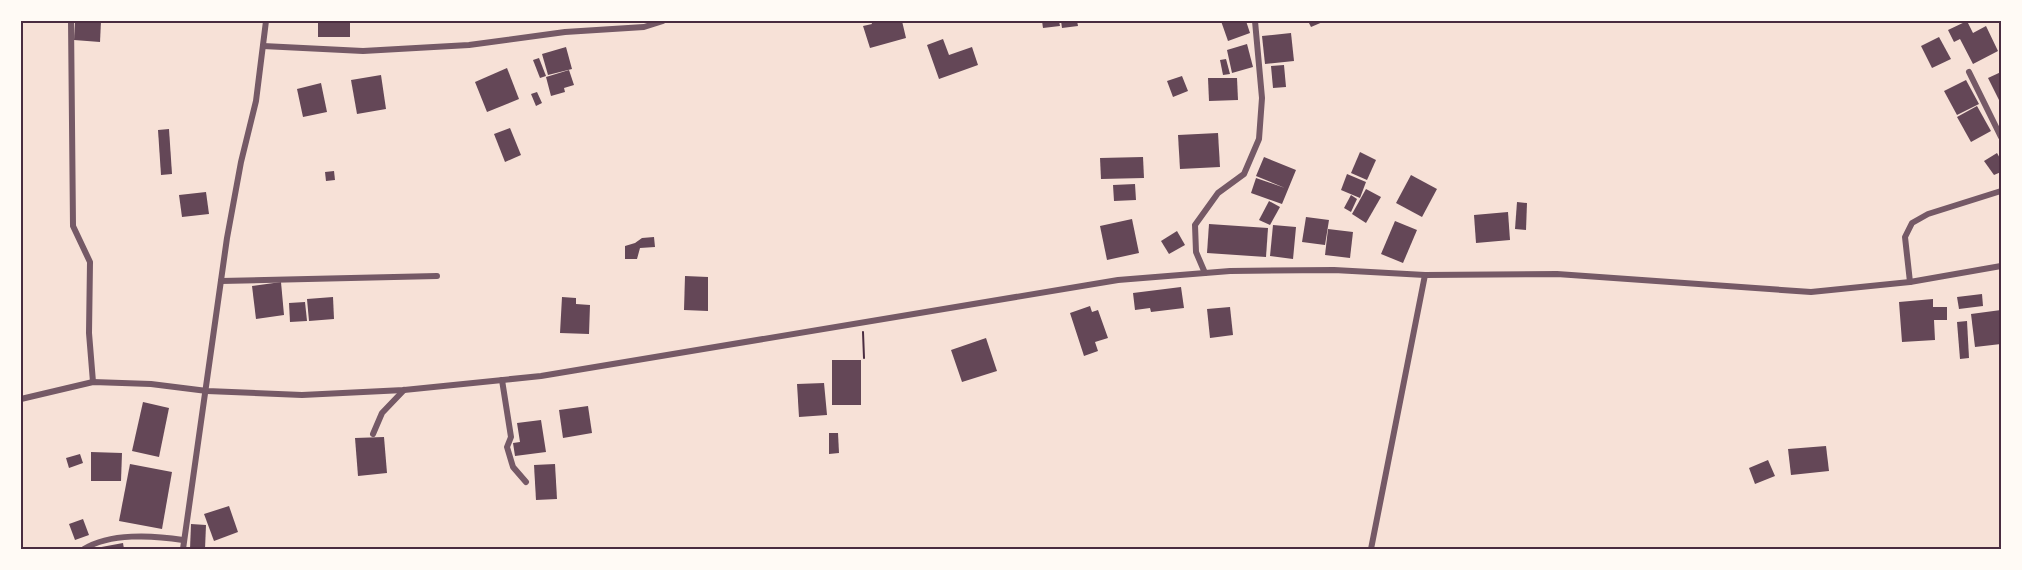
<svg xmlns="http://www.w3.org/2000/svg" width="2022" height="570" viewBox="0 0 2022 570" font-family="Arial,sans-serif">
<rect width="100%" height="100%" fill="#f7e1d7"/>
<!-- building -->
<g fill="#644757">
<polygon points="75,21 101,21 100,42 74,40"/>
<rect x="318" y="21" width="32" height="16"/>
<polygon points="871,21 902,21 906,38 870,48 863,26 872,24"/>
<polygon points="1042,21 1059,21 1060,26 1043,28"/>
<polygon points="1061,21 1077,21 1078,26 1062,28"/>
<polygon points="1221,21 1246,21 1250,33 1228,41"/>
<polygon points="1308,21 1325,21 1311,27"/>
<polygon points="1967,21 1973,33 1986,26 1998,51 1973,64 1960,39 1954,42 1948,30"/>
<polygon points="1291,33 1294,61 1265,64 1262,36"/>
<polygon points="1939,37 1951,59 1932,68 1921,46"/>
<polygon points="943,39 949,55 972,47 978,65 939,79 927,45"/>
<polygon points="1247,44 1253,67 1232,73 1227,50"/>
<polygon points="566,47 572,69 548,75 542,54"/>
<polygon points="539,58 546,76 540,78 533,60"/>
<polygon points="1226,59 1230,74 1223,75 1220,60"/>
<polygon points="1284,65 1286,87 1273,88 1271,66"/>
<polygon points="507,68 519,99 487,112 475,82"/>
<polygon points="569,70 574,85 564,88 565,92 551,96 546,77"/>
<polygon points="2001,72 2001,104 1988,78"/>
<polygon points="381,75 386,109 357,114 351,80"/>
<polygon points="1182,76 1188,91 1173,97 1167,81"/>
<polygon points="1208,78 1237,78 1238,100 1209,101"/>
<polygon points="1966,80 1979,104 1957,115 1944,91"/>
<polygon points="321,83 327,112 303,117 297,89"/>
<polygon points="537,92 542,103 536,106 531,94"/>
<polygon points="1977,106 1991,131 1971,142 1957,117"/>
<polygon points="510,128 521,155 505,162 494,134"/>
<polygon points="169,129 172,174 161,175 158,130"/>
<polygon points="1218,133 1220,167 1180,169 1178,135"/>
<polygon points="1360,152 1376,160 1367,180 1351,173"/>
<polygon points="1997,153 2001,160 2001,172 1994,175 1984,161"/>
<polygon points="1143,157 1144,178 1101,179 1100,158"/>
<polygon points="1264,157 1296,170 1282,204 1251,193 1256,178 1285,188 1256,176"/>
<polygon points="334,171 335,180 326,181 325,172"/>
<polygon points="1347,174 1366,182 1360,198 1341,190"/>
<polygon points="1411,175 1437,189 1422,217 1396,203"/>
<polygon points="1135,184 1136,200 1114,201 1113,185"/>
<polygon points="1366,189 1381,197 1366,223 1352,214"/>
<polygon points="206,192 209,214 182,217 179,195"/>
<polygon points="1351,195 1357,199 1351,212 1344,208"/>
<polygon points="1269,201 1280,207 1270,225 1259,220"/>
<polygon points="1517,202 1527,203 1526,230 1515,229"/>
<polygon points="1508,212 1510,240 1476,243 1474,215"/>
<polygon points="1306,217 1329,220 1325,245 1302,242"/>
<polygon points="1132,219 1139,253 1107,260 1100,226"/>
<polygon points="1395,221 1417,230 1403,263 1381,254"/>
<polygon points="1209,224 1268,228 1266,257 1207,253"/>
<polygon points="1273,225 1296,227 1293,259 1270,256"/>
<polygon points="1328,229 1353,232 1350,258 1325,255"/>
<polygon points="1177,231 1185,245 1169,254 1161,241"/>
<polygon points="654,237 655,247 640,248 637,259 625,259 625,246 635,243 642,238"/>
<polygon points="685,276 708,277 708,311 684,310"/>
<polygon points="281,282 284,315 256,319 252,286"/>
<polygon points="1181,287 1184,308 1151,312 1150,308 1135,310 1133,293"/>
<polygon points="1982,294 1983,306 1959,309 1957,297"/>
<polygon points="333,297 334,319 309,321 307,299"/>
<polygon points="562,297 576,298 576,304 590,305 589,334 560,333"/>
<polygon points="1933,299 1933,307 1947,307 1947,320 1934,320 1935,340 1902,342 1899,302"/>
<polygon points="305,302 307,321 290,322 289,303"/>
<polygon points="1090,306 1092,312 1098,310 1108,338 1095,342 1098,351 1084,356 1070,313"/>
<polygon points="1230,307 1233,335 1210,338 1207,309"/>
<polygon points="2001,310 2001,344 1975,347 1971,314"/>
<polygon points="1967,321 1969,358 1960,359 1957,322"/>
<polygon points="986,338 997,371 962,382 951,350"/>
<rect x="832" y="360" width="29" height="45"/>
<polygon points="824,383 827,415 799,417 797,384"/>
<polygon points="143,402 169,408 159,457 132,451"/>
<polygon points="588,406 592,433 563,438 559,410"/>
<polygon points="541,420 546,452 515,456 513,443 520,442 517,423"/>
<polygon points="829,433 838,433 839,453 829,454"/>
<polygon points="384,437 387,473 358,476 355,438"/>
<polygon points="1826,446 1829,471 1791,475 1788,449"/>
<polygon points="91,452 122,453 121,481 91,481"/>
<polygon points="80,454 83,463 69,468 66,458"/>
<polygon points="1768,460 1775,476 1755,484 1749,468"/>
<polygon points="130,464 172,472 162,529 119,521"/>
<polygon points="555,464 557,499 536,500 534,465"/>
<polygon points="229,506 238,532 214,541 204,514"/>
<polygon points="83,519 89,535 75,540 69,524"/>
<polygon points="191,524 206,525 205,549 190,549"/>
<polygon points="123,543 124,549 96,549 96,548"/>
</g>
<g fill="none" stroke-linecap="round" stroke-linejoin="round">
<!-- path -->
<polyline stroke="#4a2c40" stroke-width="2" points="863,332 864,358"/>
<!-- minor -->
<g stroke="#755966" stroke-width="6">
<polyline points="71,21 73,226 90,262 89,333 93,382"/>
<polyline points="263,46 363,51 469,45 565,32 644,27 663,21"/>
<polyline points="1969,72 2001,137"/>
<polyline points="1205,273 1196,252 1195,225 1218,193 1244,174 1259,139 1262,98 1255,21"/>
<polyline points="221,281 437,276"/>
<polyline points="1910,282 1905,237 1912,223 1928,214 2001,191"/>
<polyline points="502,380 511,437 507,447 513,467 526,482"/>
<polyline points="21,399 93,382 151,384 207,391 302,395 404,390 541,376 1118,280 1230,271 1334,270 1425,275 1557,274 1811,292 1910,282 2001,266"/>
<polyline points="373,434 382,413 404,390"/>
<path d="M84,549c26,-16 68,-14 99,-9"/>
<polyline points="183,549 227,238 241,162 256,101 266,21"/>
<polyline points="1371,549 1425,275"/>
</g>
</g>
<!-- border -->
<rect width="2022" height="570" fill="none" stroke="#fffaf5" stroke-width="45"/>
<rect x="22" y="22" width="1978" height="526" fill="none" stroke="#4a2c40" stroke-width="2"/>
</svg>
